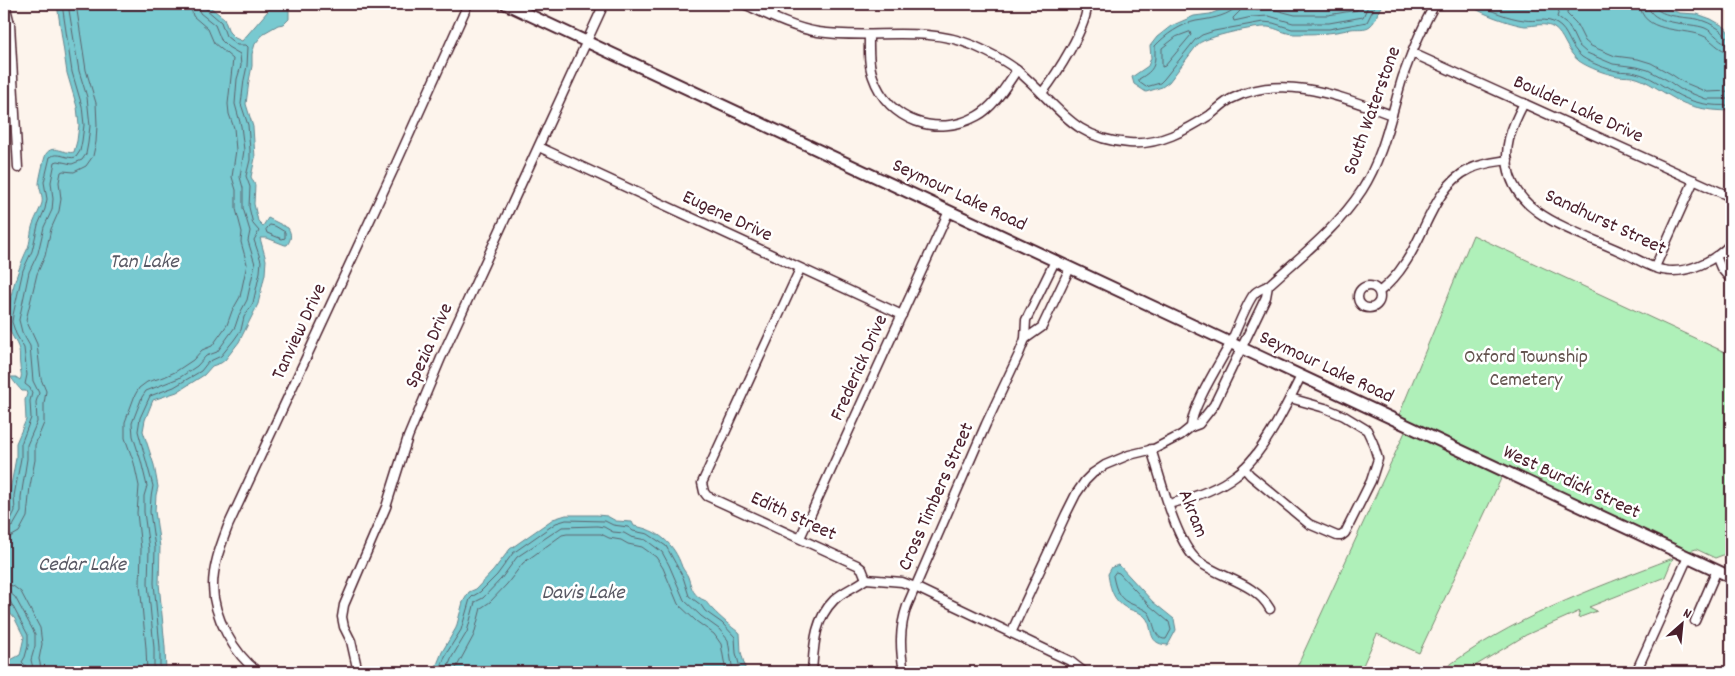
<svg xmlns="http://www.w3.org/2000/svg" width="1735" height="676" viewBox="0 0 1735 676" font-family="Dekko,sans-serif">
<rect width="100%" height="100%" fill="#fdf4ec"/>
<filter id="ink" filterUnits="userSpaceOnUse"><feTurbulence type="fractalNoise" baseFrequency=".02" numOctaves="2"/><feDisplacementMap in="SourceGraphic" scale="10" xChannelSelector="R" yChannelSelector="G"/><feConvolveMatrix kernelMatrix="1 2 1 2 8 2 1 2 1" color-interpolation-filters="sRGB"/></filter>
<g filter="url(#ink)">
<!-- green -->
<g fill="#aff0b9" stroke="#7c8872">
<polygon points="1473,235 1731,355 1731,552 1715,558 1696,549 1690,551 1507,466 1419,653 1377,634 1360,672 1302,672 1296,669 1410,421 1399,415"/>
<path d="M1673,558l-8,19 -76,30 8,4 -19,7 2,-7 -54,24 -61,37h-25c71,-54 150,-82 233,-114z"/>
</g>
<!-- water -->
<g fill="#78c9d0" stroke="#66858e">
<path d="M57,4h149l18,14 5,14 6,6 7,3 32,-37h6l9,6v9l-5,5 -6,1 -14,8 -9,11 -3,10v12l-3,15 -3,23 7,23 2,31 -4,19 4,8 -1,19 4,17 5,5 5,-8 20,10c4,6 3,12 -1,17h-2l-18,-7h-7l6,22 -1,14 -7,30 -19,38 -14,18 -4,3 -9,3 -8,9 -27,17 -24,8 -8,20 -2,11 11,34 4,22 -2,8 -1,16 5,36 -1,36 6,64 1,25h-143l-1,-3 -5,3h-13v-11l3,1 13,-7 4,-18 -9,-18 -7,-8 -4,-14v-65l3,-19 3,-2 -1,-15 7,-38v-15l10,-23 -1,-20 2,-6 -1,-3h-4c-2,-2 -9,-10 -11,-14h5l4,3c3,-6 0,-8 0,-14 -1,-5 0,-11 -1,-16 -2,-9 -10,-16 -11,-27 -2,-19 11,-57 19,-73 4,-8 3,-18 6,-26 3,-8 7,-14 9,-21 1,-7 -2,-12 -3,-19 0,-4 5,-26 7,-30 7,-11 19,1 28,-2l3,-11 2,-16 -2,-18 -10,-34z"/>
<path d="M1236,4h148c-8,6 -6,16 -14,22 -5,4 -13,2 -19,3 -19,5 -37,5 -57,5 -9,0 -17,-6 -26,-7 -13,-1 -60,9 -70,17l-29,38 -7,5 -16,5 -12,-8 -2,-7 16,-11 3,-8 -1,-12 7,-9 14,-11 23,-10 16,-2z"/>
<path d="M1469,4h61c8,3 18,4 25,0h97l28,9 17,1 14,5 14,8 6,9v73l-3,2c-22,-1 -39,-3 -58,-15 -11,-6 -21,-14 -33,-18 -6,-2 -13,-1 -19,-2 -12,-2 -29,-8 -39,-15 -13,-10 -15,-27 -25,-33 -9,-6 -19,-2 -29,-2 -14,-2 -47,-13 -56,-22z"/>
<path d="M566,515h31l10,1 9,5 16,1 2,4c24,4 40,17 48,41 2,4 5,7 6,10 4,12 5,19 18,24 1,5 28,29 34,32l1,19 4,15 -1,5h-310l8,-20 14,-24 7,-26 6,-10 7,-3 17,-18 17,-22 43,-30z"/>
<path d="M1119,565l34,37 21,17 2,11 -8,15c-24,-1 -12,-20 -25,-30 -4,-3 -10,-4 -14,-6 -15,-6 -19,-20 -21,-35l4,-7z"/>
</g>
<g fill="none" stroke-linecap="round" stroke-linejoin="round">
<!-- shore -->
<g stroke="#5c636d" stroke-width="1">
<path d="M1235,4l-1,5c-10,8 -25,10 -38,12 -15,3 -31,14 -41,25 0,19 1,23 -16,33v3l7,5 14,-4 4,-4 31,-39 7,-5 12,-4 49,-9 10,1 19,6h37l38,-7 9,-18"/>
<polyline points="1241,4 1240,11 1233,18 1234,21 1252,17 1269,16 1293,23 1329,23 1363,17 1369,4"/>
<polyline points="1249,4 1251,9 1272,9 1295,15 1328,15 1357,10 1360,4"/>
<path d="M1477,4c14,7 31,14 47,16 11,2 22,-3 33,4 12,7 12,23 25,33 9,6 24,12 35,14 6,1 13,0 19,2 14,3 25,12 37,19 18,11 38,15 58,13"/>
<polyline points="1561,4 1557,17 1569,26 1578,45 1587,53 1613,64 1637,67 1648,70 1667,80 1680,89 1706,99 1731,99"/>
<polyline points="1568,4 1567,14 1576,23 1585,41 1591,46 1615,56 1638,59 1651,63 1671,74 1683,82 1707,92 1731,91"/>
<path d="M1640,4c1,29 42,24 61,31 12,4 16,16 30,17"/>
<path d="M1648,4c1,22 42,18 57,24 10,4 15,16 26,16"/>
<path d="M1654,4c2,13 32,13 43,15 8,2 15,5 22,10 5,4 6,8 12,9"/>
<polygon points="1190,32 1191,35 1165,66 1162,67 1162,48 1176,37"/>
<polygon points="270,225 275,226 285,232 285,238 282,239 267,233 266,230"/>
<path d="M4,523l6,-2 5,-10 -1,-15 7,-38v-14l10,-26 -1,-17 2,-8 -2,-5 -5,-4 2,-9 -3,-27 -8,-14 -4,-12 1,-7 10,-45 9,-19 6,-26 7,-16 2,-10 -3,-17 6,-25c9,-6 17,3 26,0l4,-6 2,-10 2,-16 -2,-19 -10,-34 -10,-68"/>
<polyline points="4,530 13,526 21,512 21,497 27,459 27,445 37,422 36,402 39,393 33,381 30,346 22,332 19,320 29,272 38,253 44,227 52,210 53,199 51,182 55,162 58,161 72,164 82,160 86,154 88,143 90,126 87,97 79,71 68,4"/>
<polyline points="4,537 12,536 19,532 27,517 30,486 35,460 35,445 44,423 44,404 46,391 41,379 37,344 26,320 37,274 45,256 51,229 59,211 61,199 59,182 61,172 63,171 74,172 86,166 93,156 96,142 97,125 96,103 86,70 76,4"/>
<path d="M1116,572l3,1 30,32 20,17 2,8 -5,9c-13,1 -11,-19 -18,-27 -4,-3 -9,-5 -14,-7 -15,-5 -18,-14 -21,-29z"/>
<polyline points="4,584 13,586 21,592 40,628 42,644 39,659 42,672"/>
<polyline points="4,592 10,593 15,597 35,634 35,646 31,660 34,672"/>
<polyline points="4,598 10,601 28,635 28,646 25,657 22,662 27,667 28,672"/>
<polyline points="147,672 146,648 140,584 141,549 137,513 139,486 134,463 125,438 125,422 135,395 139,388 147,382 164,377 175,372 193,360 202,350 212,346 227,325 232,311 240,297 247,264 241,242 242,232 236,209 236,190 232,177 236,150 234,128 229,114 228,104 233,59 214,43 208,29 193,16 190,4"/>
<polyline points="154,672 154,648 148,583 149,549 144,512 144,496 147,486 141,461 133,436 132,423 142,397 146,391 179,378 197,366 206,356 217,352 235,327 239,315 247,300 255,264 248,241 250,231 243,208 243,188 240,177 244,150 241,126 235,104 237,79 241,66 240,54 228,47 221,40 215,25 200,13 198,4"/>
<polyline points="160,672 160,647 154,583 155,548 150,512 151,497 153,486 138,431 140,418 150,396 174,387 201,371 208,362 221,356 234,340 241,330 244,317 253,303 260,272 261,261 254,240 259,231 253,224 249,207 250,187 246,176 250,160 250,150 248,125 241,104 244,80 247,66 248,47 246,45 237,45 226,36 221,22 206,9 204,4"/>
<polyline points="439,672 446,654 461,630 470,599 473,596 480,592 497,575 513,553 556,523 566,520 605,521 613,525 628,527 633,531 648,534 666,546 683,577 689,596 701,605 705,611 722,623 735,637 736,653 739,664 740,672"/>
<polyline points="446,672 452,657 467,632 475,602 483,598 501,579 517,557 562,527 597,526 604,527 613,532 624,533 631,537 646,540 662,552 669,565 684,600 701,616 719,629 728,640 733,672"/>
<polyline points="454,672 474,635 481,608 490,602 507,584 523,563 562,535 567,534 601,534 609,538 621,540 628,544 642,547 656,557 663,568 678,604 696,621 714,634 721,644 726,672"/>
</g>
<defs>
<g id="minor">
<polyline points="5,4 10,24 18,168"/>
<path d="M744,4c24,11 49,24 74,28 51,8 106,-7 154,13 16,7 33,15 46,26 40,33 53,68 111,72 29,3 58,-13 81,-28 7,-5 13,-12 21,-16 52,-27 110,-2 161,16"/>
<polyline points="771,16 777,4"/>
<path d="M869,35c0,14 -1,29 4,42 15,44 64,61 104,39 17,-9 29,-30 40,-46"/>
<polyline points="1412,53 1731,197"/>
<path d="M1042,93c14,-18 46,-67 45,-89"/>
<path d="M1524,103c-13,25 -22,45 -14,73 5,15 15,27 28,36 22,16 60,29 86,41 12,5 26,15 39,17 23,5 54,-10 68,-27"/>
<polyline points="539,147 902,315"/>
<polyline points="1716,256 1721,268 1731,280"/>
<polyline points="1655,267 1694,180"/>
<polyline points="800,269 702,483 704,492 707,496 857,565 862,569 866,579"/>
<circle cx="1369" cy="297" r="11"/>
<path d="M1379,292c10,-8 19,-18 26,-29 21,-30 29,-77 65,-94 12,-6 25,-7 38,-9"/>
<polyline points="1025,339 1042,327 1070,268"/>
<path d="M1191,427c1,-21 29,-64 40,-85 5,-11 16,-40 23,-48 3,-4 11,-6 16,-10 32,-29 68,-57 92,-94 22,-34 29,-76 41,-114 9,-25 19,-49 32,-72"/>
<path d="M1151,449c10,29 24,93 47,112 24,18 57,21 72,48"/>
<polyline points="1244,468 1250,475 1309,524 1337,536 1341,536 1345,533 1371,481 1378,459 1373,443 1367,430 1344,416 1325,408 1290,398"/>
<path d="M1169,504c23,-6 48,-14 67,-29 27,-20 50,-69 65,-99"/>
<polyline points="800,538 949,211"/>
<polyline points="866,579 902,582 915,587 1053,653 1070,661 1084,672"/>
<polyline points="1695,621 1717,570"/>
<polyline points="1011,633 1066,514 1076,494 1085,481 1093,473 1105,465 1129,455 1154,449 1181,435 1191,427 1199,424 1214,405 1266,297 1268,286"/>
<path d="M258,672c-24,-18 -45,-56 -45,-86 0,-21 8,-41 15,-60l168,-362 72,-160"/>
<polyline points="358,672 351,641 344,627 342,617 344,605 386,507 408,437 441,358 604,4"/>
<path d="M812,672c2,-26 2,-52 22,-72 9,-9 22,-13 32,-21"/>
<path d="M904,672c-4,-23 -5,-43 3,-66l79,-182 33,-70 6,-15 1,-19 29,-59"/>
<polyline points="1636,672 1688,557"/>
</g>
<polyline id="tertiary" points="506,4 1731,577"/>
</defs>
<!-- minor casing -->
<use href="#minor" stroke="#4a1f2b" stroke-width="11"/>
<!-- tertiary casing -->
<use href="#tertiary" stroke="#4a1f2b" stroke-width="14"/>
<!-- minor -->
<use href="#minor" stroke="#fff" stroke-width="8"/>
<!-- tertiary -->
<use href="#tertiary" stroke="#fff" stroke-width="10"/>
</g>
</g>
<g text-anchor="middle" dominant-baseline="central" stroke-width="5" stroke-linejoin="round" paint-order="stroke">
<!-- street labels -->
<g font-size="20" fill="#4a1f2b" stroke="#fff">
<text transform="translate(1578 110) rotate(24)">Boulder Lake Drive</text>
<text transform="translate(1373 111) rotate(-70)">South Waterstone</text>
<text transform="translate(959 196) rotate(25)">Seymour Lake Road</text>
<text transform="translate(727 217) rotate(25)">Eugene Drive</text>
<text transform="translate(1605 223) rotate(25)">Sandhurst Street</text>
<text transform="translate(300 332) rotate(-65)">Tanview Drive</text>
<text transform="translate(430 346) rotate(-66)">Spezia Drive</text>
<text transform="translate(860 368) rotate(-66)">Frederick Drive</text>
<text transform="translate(1326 368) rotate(25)">Seymour Lake Road</text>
<text transform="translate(1571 483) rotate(25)">West Burdick Street</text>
<text transform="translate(937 497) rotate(-66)">Cross Timbers Street</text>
<text transform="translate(1192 514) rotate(68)">Akram</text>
<text transform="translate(793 517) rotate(25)">Edith Street</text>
</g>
<!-- park labels -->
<g font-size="20" fill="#63534e" stroke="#fff">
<text x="1526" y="358">Oxford Township<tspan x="1526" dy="23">Cemetery</tspan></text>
</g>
<!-- water labels -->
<g font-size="21" font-style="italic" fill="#5a5a65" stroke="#fff">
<text x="144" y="263">Tan Lake</text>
<text x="82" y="566">Cedar Lake</text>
<text x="583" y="594">Davis Lake</text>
</g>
</g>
<!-- margin -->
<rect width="1735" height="676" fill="none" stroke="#fff" stroke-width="20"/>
<rect x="10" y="10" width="1715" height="656" fill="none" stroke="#4a1f2b" stroke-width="2" filter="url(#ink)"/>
<!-- north arrow -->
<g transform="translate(1682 624) rotate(27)" stroke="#ffffff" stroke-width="4" paint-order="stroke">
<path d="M0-4L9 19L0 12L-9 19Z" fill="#4a1f2b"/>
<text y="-8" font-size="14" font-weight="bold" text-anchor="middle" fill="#4a1f2b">N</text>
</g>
</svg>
